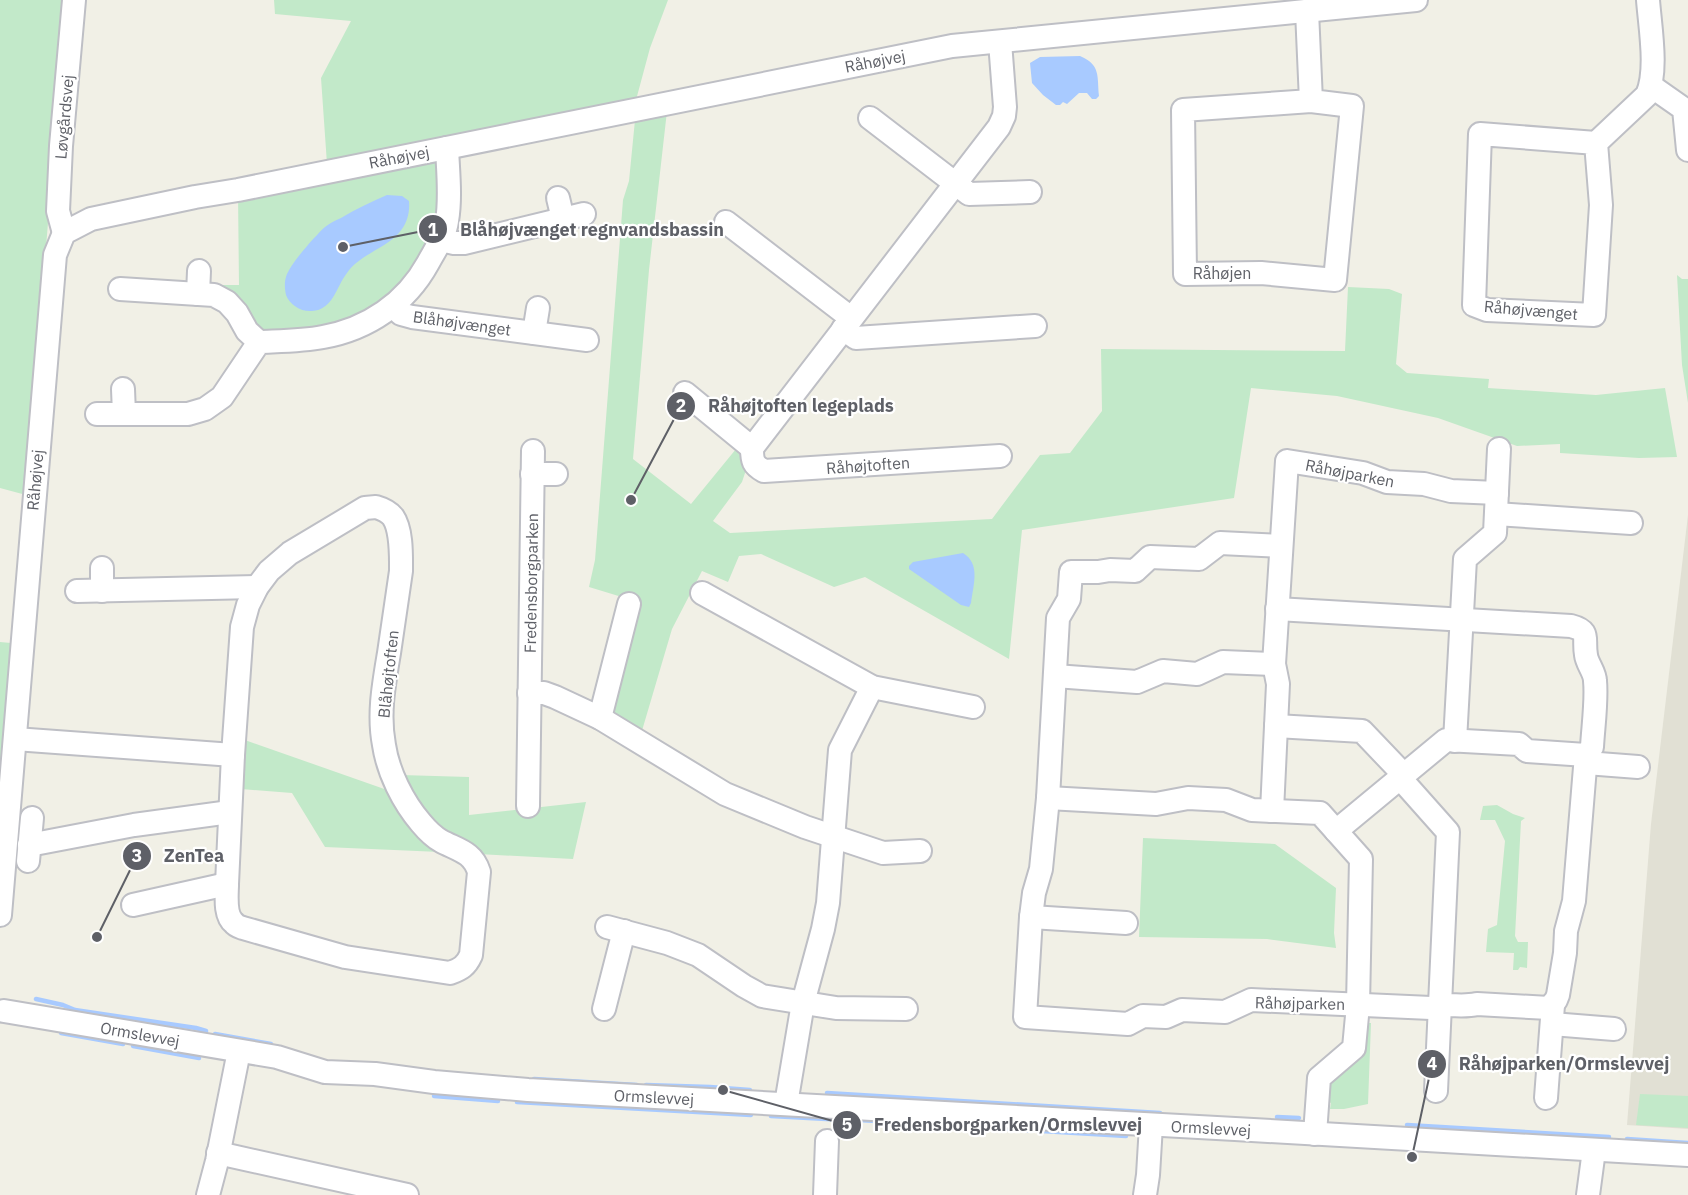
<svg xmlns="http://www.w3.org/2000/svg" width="1688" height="1195" viewBox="0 0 1688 1195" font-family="'IBM Plex Sans',sans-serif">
<rect width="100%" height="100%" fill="#f1f0e6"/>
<!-- education -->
<polygon fill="#e1e0d4" points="1688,515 1688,1129 1627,1125 1651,824"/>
<!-- green -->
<g fill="#c2e9c9">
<polygon points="0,0 66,0 26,495 0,488"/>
<polygon points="274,0 668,0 650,48 636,100 327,164 321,78 351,21 275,14"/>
<polygon points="667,111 649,270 633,459 691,504 736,449 747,467 742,482 713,521 730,533 992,519 1040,455 1070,453 1102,411 1101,349 1345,351 1348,287 1389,289 1402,294 1396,364 1407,373 1489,379 1488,388 1596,395 1665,388 1677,457 1639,458 1560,453 1560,444 1517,446 1438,418 1337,396 1251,388 1234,498 1022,530 1009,659 865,577 834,587 761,554 739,556 728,582 702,571 672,629 641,734 612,718 609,710 635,601 589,587 595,560 623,200 629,181 635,120"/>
<polygon points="428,157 441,164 439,225 410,275 377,306 339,324 300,330 259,332 213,285 239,285 238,193"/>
<polygon points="1677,275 1682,279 1688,279 1688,403 1682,365"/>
<polygon points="0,642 11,643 0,785"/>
<polygon points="242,739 390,791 440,852 325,847 292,793 241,789"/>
<polygon points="401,775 469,777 469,815 586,802 573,859 478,854 434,827"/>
<polygon points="1497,805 1513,814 1525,818 1521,821 1515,936 1518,942 1528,942 1527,968 1520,967 1518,970 1513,970 1514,953 1486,952 1488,929 1497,925 1505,841 1495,820 1480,820 1483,806"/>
<polygon points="1143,838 1275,844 1336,888 1334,933 1336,948 1267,939 1139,937"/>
<polygon points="1364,1023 1371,1023 1368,1104 1344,1109 1330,1109 1331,1103 1327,1101 1327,1082"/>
<polygon points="1640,1094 1688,1096 1688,1128 1636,1125"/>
</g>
<!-- water -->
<g fill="#a8caff">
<path d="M1080,56c21,9 17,20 19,40l-3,3h-4l-5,-6h-8l-12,11 -4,-2 -3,3h-4l-13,-10 -11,-12 -2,-20 10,-6z"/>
<path d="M387,195l15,1 7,5c1,12 -2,24 -11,33 -14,15 -39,21 -51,39 -11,14 -14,37 -35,38 -11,1 -22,-6 -26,-16 -1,-5 -2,-12 0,-18 3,-12 30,-42 39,-50 5,-4 11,-7 16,-9 15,-9 30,-16 46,-23z"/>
<path d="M963,553c18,11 10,32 8,50l-2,4 -8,-2 -52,-36v-3l4,-4z"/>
</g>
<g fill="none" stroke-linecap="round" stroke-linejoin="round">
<!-- stream -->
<g stroke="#a8caff" stroke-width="4.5">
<polyline points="36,999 63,1005 75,1010 196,1028 206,1031"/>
<polyline points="61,1033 123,1044"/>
<polyline points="215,1034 271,1044"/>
<polyline points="133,1046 199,1058"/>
<polyline points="534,1079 637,1085"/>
<polyline points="646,1085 710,1087 750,1090"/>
<polyline points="827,1093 1160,1113"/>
<polyline points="434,1096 498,1101"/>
<polyline points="517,1102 751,1115"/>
<polyline points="771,1116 845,1120"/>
<polyline points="1277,1117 1299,1118"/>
<polyline points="859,1120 1126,1136"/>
<polyline points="1407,1125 1609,1137"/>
<polyline points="1627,1139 1688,1143"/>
</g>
<defs>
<g id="minor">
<polyline points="1307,11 1311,101 1183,110 1185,274 1261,273 1335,280 1352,106 1311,101"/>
<polyline points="1651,86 1684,109 1688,150"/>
<polyline points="870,118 969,194 1030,192"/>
<path d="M1596,143l5,62 -7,110 -107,-5 -13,-5 6,-171 116,9 51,-48c11,-24 3,-68 1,-95"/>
<polyline points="558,198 563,219"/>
<polyline points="726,222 851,318"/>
<polyline points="64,233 58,211 61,146 74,0"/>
<polyline points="441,240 454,243 464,243 584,214"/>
<polyline points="120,289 214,295 227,302 237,313 247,331 259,342"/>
<polyline points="198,294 199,271"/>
<polyline points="393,306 401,314 412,317 587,340"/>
<polyline points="843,329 856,338 1035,326"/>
<polyline points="534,333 538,308"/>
<polyline points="123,389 124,414"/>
<polyline points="685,393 752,448"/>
<path d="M97,414h91l17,-5 17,-12 37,-55c21,-1 44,-1 64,-5 45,-8 83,-34 105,-74 7,-13 17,-27 19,-42 4,-24 1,-49 0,-73"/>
<path d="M1000,456l-236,15c-11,-6 -12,-10 -12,-23l247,-321 5,-11 1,-9 -5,-65"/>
<polyline points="532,474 556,474"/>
<path d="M376,507c7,2 13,5 17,10 9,13 8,39 8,54 -4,27 -8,55 -12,82 -5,30 -11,61 -5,92 4,27 19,57 37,78 5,6 13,14 20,18 17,9 32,11 38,31l-8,83c-5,11 -10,14 -21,18l-105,-16 -102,-29c-3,-1 -7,-2 -9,-5 -10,-8 -7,-28 -7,-39l6,-129 9,-128 6,-22 9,-18 12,-16 21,-18 75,-45z"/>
<polyline points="1496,514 1631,523"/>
<polyline points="102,568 102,591"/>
<polyline points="77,591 257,587"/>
<polyline points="702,593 872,687 973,707"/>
<path d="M1277,609l294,17c20,5 12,13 15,29 1,9 9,17 9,26 2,19 -2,47 -3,66l-6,8 -12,146 -8,30 -1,22 -7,42 -2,5 -7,8 -72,-4c-17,4 -30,-2 -46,4l-180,-8 -26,12 -43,-2 -16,7 -23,-1 -15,8 -103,-7 6,-100 3,-24 7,-24 7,-71 10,-180 11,-19 2,-27h27l12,-2 25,1 15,-14 49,2 21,-16 61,3"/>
<polyline points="1055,676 1137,682 1163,671 1197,674 1223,662 1274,664"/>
<polyline points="529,693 544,693 555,697 600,718 725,794 805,827 883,853 920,851"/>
<polyline points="600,718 629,604"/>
<polyline points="1276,726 1362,731 1404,775"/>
<polyline points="15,739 233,755"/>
<polyline points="1455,741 1465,559 1495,533 1499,449"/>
<polyline points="1586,763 1638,767"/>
<polyline points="1400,778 1448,832 1436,1091"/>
<polyline points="1048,798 1156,804 1188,798 1226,800 1252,810 1320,813 1361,859 1358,1005 1354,1048 1319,1078 1315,1134"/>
<polyline points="528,806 533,451"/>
<polyline points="1272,811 1278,684 1274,664 1287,461 1363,473 1387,482 1424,484 1451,491 1497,493"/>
<polyline points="1336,831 1446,740 1519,744 1527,751 1586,755"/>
<polyline points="29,845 134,825 230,812"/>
<polyline points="28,861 32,818"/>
<polyline points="133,905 227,884"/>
<polyline points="0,915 55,255 64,233 91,219 195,197 238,190 952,46 1416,0"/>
<polyline points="1031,917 1126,923"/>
<polyline points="607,927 667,943 698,955 744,986 762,996 836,1008 906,1009"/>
<polyline points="604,1009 624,931"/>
<polyline points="4,1011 277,1057 325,1072 375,1074 434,1082 528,1090 1235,1129 1688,1155"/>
<polyline points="1552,1024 1614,1029"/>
<polyline points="1546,1098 1553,1005"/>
<polyline points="786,1104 803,1003 823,929 828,903 840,750 872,687"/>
<polyline points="218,1153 407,1195"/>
<polyline points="208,1195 217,1161 239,1051"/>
<polyline points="825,1195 827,1141"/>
<polyline points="1145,1195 1148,1175 1151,1125"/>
<polyline points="1588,1195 1594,1150"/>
</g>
</defs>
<!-- minor casing -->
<use href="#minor" stroke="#bebfc5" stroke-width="26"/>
<!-- minor -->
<use href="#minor" stroke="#fff" stroke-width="22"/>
</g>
<g text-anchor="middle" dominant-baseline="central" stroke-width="4.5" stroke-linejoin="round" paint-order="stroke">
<!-- street labels -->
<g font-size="16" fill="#5e6067" stroke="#fff">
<text transform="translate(875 61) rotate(-11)">Råhøjvej</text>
<text transform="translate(64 117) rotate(-85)">Løvgårdsvej</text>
<text transform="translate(399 157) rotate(-11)">Råhøjvej</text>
<text x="1222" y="273">Råhøjen</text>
<text transform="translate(1531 310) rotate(5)">Råhøjvænget</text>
<text transform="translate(462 323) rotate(8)">Blåhøjvænget</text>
<text transform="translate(868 465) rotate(-4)">Råhøjtoften</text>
<text transform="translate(1350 473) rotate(11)">Råhøjparken</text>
<text transform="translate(35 480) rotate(-85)">Råhøjvej</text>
<text transform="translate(531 583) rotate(-89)">Fredensborgparken</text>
<text transform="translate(388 674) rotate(-84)">Blåhøjtoften</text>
<text transform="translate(1300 1003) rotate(1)">Råhøjparken</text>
<text transform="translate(140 1034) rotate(10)">Ormslevvej</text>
<text transform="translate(654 1097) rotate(3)">Ormslevvej</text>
<text transform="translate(1211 1128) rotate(3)">Ormslevvej</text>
</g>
</g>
<!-- callouts -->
<path fill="none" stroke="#5e6067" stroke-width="2" d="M343 247L433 229M631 500L681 406M97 937L137 856M1412 1157L1432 1064M723 1090L847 1125"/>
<g fill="#5e6067" stroke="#fff" stroke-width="2">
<circle cx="343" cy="247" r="6"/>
<circle cx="631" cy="500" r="6"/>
<circle cx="97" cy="937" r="6"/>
<circle cx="1412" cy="1157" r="6"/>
<circle cx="723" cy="1090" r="6"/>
<circle cx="433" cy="229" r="15"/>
<circle cx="681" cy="406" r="15"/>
<circle cx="137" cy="856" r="15"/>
<circle cx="1432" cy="1064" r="15"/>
<circle cx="847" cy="1125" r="15"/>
</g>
<g font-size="18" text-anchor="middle" font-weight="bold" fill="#fff">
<text x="433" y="236">1</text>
<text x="681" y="412">2</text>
<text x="137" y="862">3</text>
<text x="1432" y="1070">4</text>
<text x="847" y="1131">5</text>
</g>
<g font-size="18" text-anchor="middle" font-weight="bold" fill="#5e6067" stroke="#fff" stroke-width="4.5" stroke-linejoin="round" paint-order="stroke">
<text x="592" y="236">Blåhøjvænget regnvandsbassin</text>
<text x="801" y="412">Råhøjtoften legeplads</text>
<text x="194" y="862">ZenTea</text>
<text x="1564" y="1070">Råhøjparken/Ormslevvej</text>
<text x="1008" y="1131">Fredensborgparken/Ormslevvej</text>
</g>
</svg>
